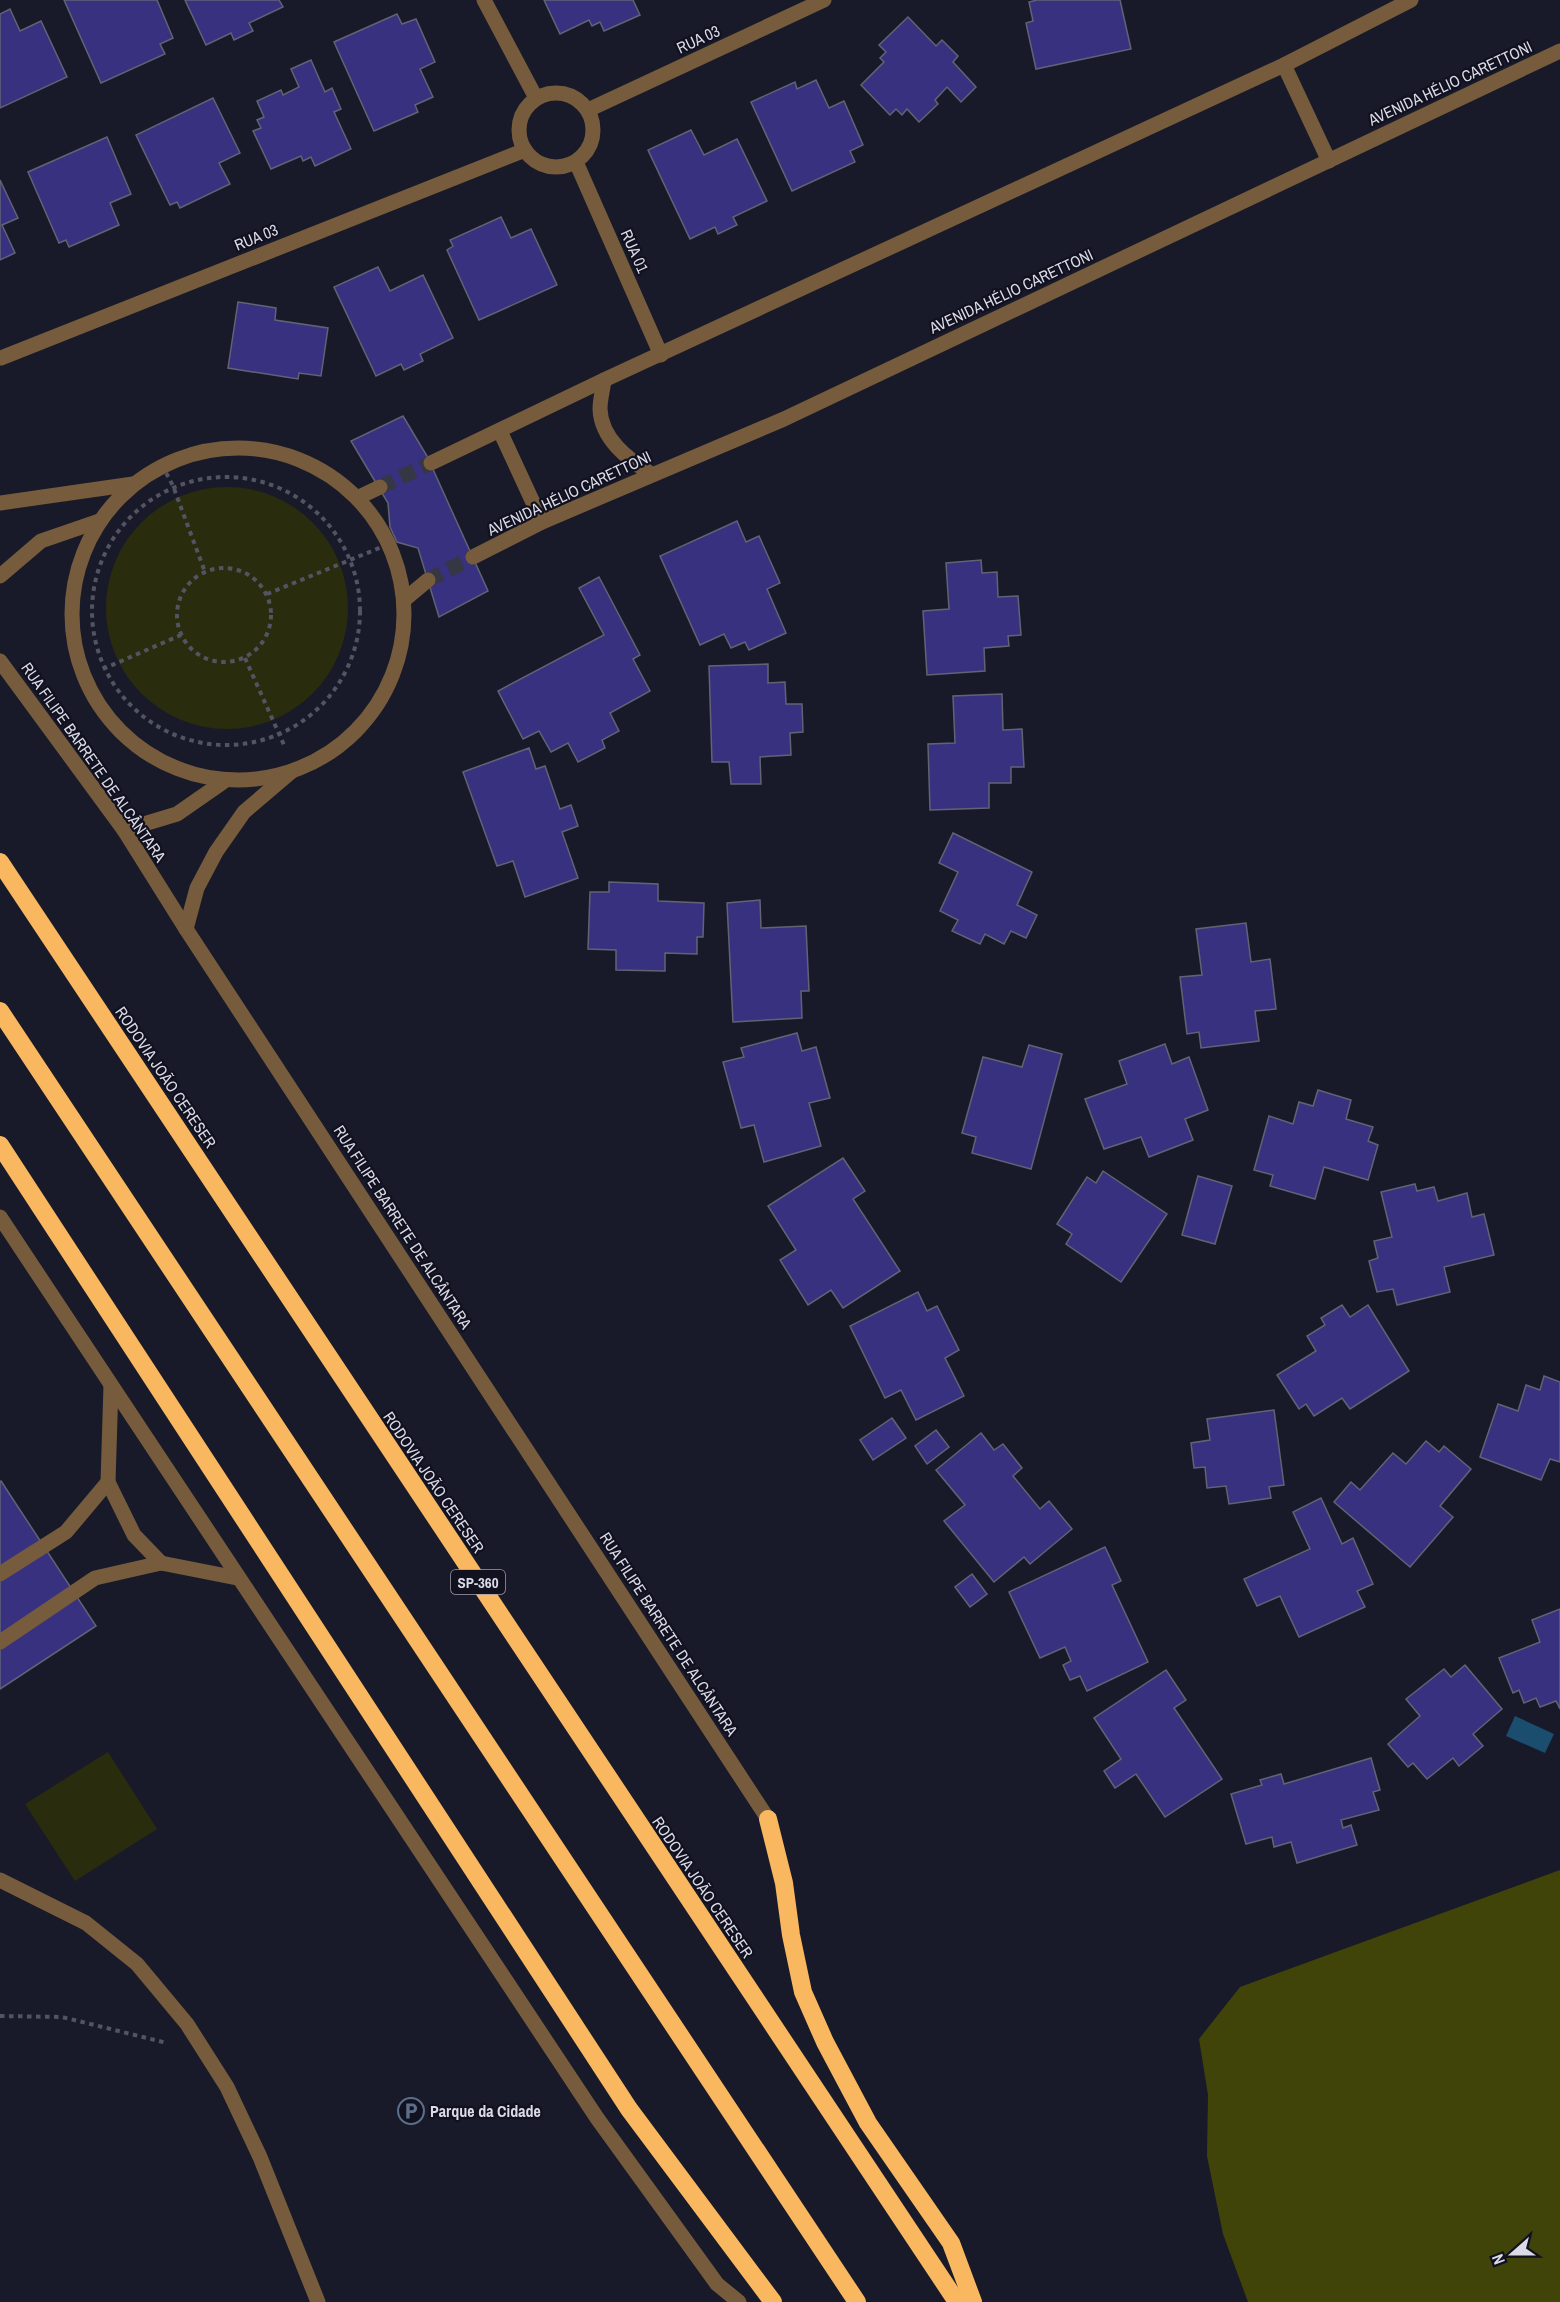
<svg xmlns="http://www.w3.org/2000/svg" width="1560" height="2302" viewBox="0 0 1560 2302" font-family="'Archivo Narrow',sans-serif">
<rect width="100%" height="100%" fill="#191a29"/>
<!-- green -->
<g fill="#2a2c0e">
<circle cx="227" cy="608" r="121"/>
<polygon points="108,1752 157,1829 75,1881 25,1804"/>
</g>
<!-- forest -->
<polygon fill="#414408" points="1560,1870 1560,2302 1248,2302 1223,2234 1207,2156 1208,2095 1199,2039 1240,1987"/>
<!-- water -->
<polygon fill="#1b4d6f" points="1515,1716 1554,1734 1545,1753 1506,1736"/>
<!-- building -->
<g fill="#373180" stroke="#616375" stroke-width="1.5">
<polygon points="64,0 157,0 173,38 160,44 165,54 101,83"/>
<polygon points="185,0 279,0 283,7 249,23 253,31 234,40 231,33 206,45"/>
<polygon points="544,0 633,0 640,15 604,31 600,22 592,26 589,20 560,34"/>
<polygon points="1037,0 1120,0 1131,49 1036,69 1026,23 1033,21 1029,2"/>
<polygon points="10,9 20,31 41,21 67,77 0,108 0,14"/>
<polygon points="397,14 402,24 416,19 435,62 420,69 433,97 415,105 418,112 374,131 334,42"/>
<polygon points="908,17 936,46 942,40 958,56 953,62 976,87 961,102 947,87 935,100 938,104 919,122 907,109 902,115 896,109 890,115 861,85 884,62 880,58 886,52 879,45"/>
<polygon points="311,60 325,92 332,88 341,109 334,112 351,149 315,166 311,157 303,161 301,156 271,169 253,131 261,128 257,120 264,117 257,101 281,90 283,95 299,87 291,69"/>
<polygon points="816,80 829,108 844,101 863,145 850,151 855,162 792,191 751,102 795,82 797,89"/>
<polygon points="213,98 240,153 219,163 230,184 180,208 177,202 170,205 136,135"/>
<polygon points="691,130 704,155 737,139 767,201 733,217 737,225 718,234 715,227 690,239 648,150"/>
<polygon points="107,137 131,194 110,203 119,225 69,247 66,240 59,243 28,172"/>
<polygon points="0,180 18,218 2,225 15,253 0,260"/>
<polygon points="501,217 511,238 531,229 557,285 479,320 447,250 453,246 450,240"/>
<polygon points="378,267 390,291 423,275 453,338 420,354 423,361 404,370 401,364 376,376 334,287"/>
<polygon points="238,302 276,308 275,320 328,328 321,376 299,373 298,379 228,368"/>
<polygon points="403,416 427,456 488,591 439,617 418,548 397,542 390,527 388,503 351,441"/>
<polygon points="737,521 746,542 759,536 780,583 767,589 786,633 749,650 745,642 731,648 724,634 700,645 660,556"/>
<polygon points="981,560 982,573 997,572 998,597 1018,596 1021,635 1008,636 1009,646 984,648 985,671 927,675 923,611 949,609 946,563"/>
<polygon points="599,577 640,655 633,659 650,691 610,713 619,731 602,740 605,748 578,762 568,743 551,752 539,731 523,739 498,691 604,635 579,588"/>
<polygon points="768,664 768,683 785,682 786,704 802,704 803,732 790,733 791,755 760,757 761,784 731,784 729,762 712,762 709,666"/>
<polygon points="1002,694 1003,730 1022,729 1024,767 1011,767 1011,783 989,783 989,808 930,810 928,744 955,743 953,696"/>
<polygon points="529,748 536,769 545,766 560,809 571,805 578,826 562,832 578,878 525,897 513,861 497,866 463,772"/>
<polygon points="953,833 1032,872 1017,905 1037,915 1026,938 1011,931 1004,944 985,934 980,944 952,931 958,920 940,911 958,872 939,863"/>
<polygon points="609,882 658,884 658,901 704,903 703,937 697,937 697,954 665,953 665,971 616,970 616,950 588,949 590,892 609,892"/>
<polygon points="760,900 761,928 806,926 809,991 801,991 802,1018 733,1022 727,903"/>
<polygon points="1246,923 1251,962 1270,959 1276,1009 1255,1011 1259,1041 1201,1048 1199,1032 1187,1034 1180,977 1202,975 1196,929"/>
<polygon points="797,1033 802,1051 816,1047 830,1098 809,1103 821,1146 764,1162 754,1125 741,1128 723,1062 744,1057 741,1048"/>
<polygon points="1165,1044 1172,1064 1189,1057 1208,1110 1185,1119 1193,1140 1149,1157 1141,1137 1104,1149 1085,1099 1127,1084 1119,1061"/>
<polygon points="1029,1045 1062,1054 1031,1169 972,1153 976,1137 962,1133 983,1057 1022,1067"/>
<polygon points="1318,1090 1351,1100 1346,1119 1373,1127 1368,1141 1378,1145 1368,1180 1324,1167 1315,1199 1270,1186 1273,1175 1254,1170 1269,1116 1293,1124 1299,1102 1313,1106"/>
<polygon points="843,1158 865,1191 853,1199 900,1271 843,1308 831,1290 808,1305 780,1260 796,1250 768,1206"/>
<polygon points="1103,1171 1167,1214 1121,1282 1066,1244 1072,1234 1057,1224 1087,1177 1096,1183"/>
<polygon points="1198,1176 1232,1186 1215,1244 1182,1235"/>
<polygon points="1415,1184 1417,1191 1434,1187 1438,1201 1467,1193 1472,1217 1484,1214 1494,1255 1444,1267 1450,1292 1397,1305 1393,1289 1377,1292 1369,1261 1378,1258 1374,1241 1392,1237 1381,1192"/>
<polygon points="918,1292 927,1311 937,1306 959,1350 945,1358 964,1396 916,1420 901,1390 885,1398 850,1326"/>
<polygon points="1342,1305 1350,1317 1368,1305 1409,1371 1350,1409 1342,1398 1314,1416 1306,1404 1299,1409 1277,1375 1316,1351 1307,1336 1325,1325 1321,1318"/>
<polygon points="1544,1376 1560,1382 1560,1462 1550,1459 1541,1480 1480,1457 1498,1404 1518,1411 1526,1385 1540,1390"/>
<polygon points="1274,1410 1284,1485 1269,1487 1271,1498 1229,1504 1226,1486 1207,1488 1205,1467 1194,1468 1191,1443 1210,1440 1207,1419"/>
<polygon points="892,1418 906,1438 873,1460 860,1440"/>
<polygon points="936,1430 949,1447 927,1464 915,1446"/>
<polygon points="981,1433 994,1450 1003,1444 1022,1468 1013,1476 1040,1509 1049,1501 1072,1529 1030,1564 1024,1557 994,1582 944,1521 965,1505 936,1470"/>
<polygon points="1426,1441 1439,1452 1444,1446 1471,1469 1440,1506 1453,1517 1410,1567 1334,1502 1351,1482 1360,1490 1393,1453 1406,1464"/>
<polygon points="1,1481 96,1626 0,1689 0,1482"/>
<polygon points="1321,1498 1342,1544 1353,1538 1373,1584 1357,1591 1365,1607 1299,1637 1280,1596 1257,1606 1244,1579 1310,1549 1293,1512"/>
<polygon points="1105,1547 1121,1581 1112,1585 1148,1662 1087,1691 1080,1676 1070,1680 1063,1665 1071,1661 1065,1647 1040,1658 1009,1592"/>
<polygon points="972,1574 987,1594 970,1607 955,1587"/>
<polygon points="1560,1609 1560,1709 1556,1701 1540,1707 1536,1698 1524,1703 1519,1690 1513,1693 1499,1658 1540,1642 1532,1620"/>
<polygon points="1465,1665 1502,1709 1473,1734 1483,1746 1459,1766 1453,1758 1427,1779 1413,1763 1408,1767 1388,1744 1420,1716 1406,1699 1444,1669 1451,1677"/>
<polygon points="1166,1670 1186,1700 1174,1708 1222,1779 1165,1817 1136,1774 1115,1788 1104,1771 1121,1759 1094,1718"/>
<polygon points="1371,1758 1380,1790 1373,1792 1379,1810 1341,1820 1343,1828 1351,1825 1357,1845 1297,1863 1291,1842 1274,1847 1272,1837 1246,1844 1231,1794 1262,1785 1260,1780 1281,1774 1284,1784"/>
</g>
<g fill="none" stroke-linecap="round" stroke-linejoin="round">
<!-- minor-tunnel -->
<g stroke="#363745" stroke-width="15" stroke-dasharray="15 8" stroke-linecap="butt">
<polyline points="380,487 431,463"/>
<polyline points="428,580 473,557"/>
</g>
<!-- path -->
<g stroke="#535462" stroke-width="4" stroke-dasharray="4.5 4.5" stroke-linecap="butt">
<polyline points="162,465 173,486 205,572"/>
<circle cx="226" cy="611" r="134"/>
<circle cx="224" cy="615" r="47"/>
<polyline points="267,594 389,544"/>
<polyline points="245,658 284,745"/>
<polyline points="103,669 181,635"/>
<polyline points="0,2016 62,2017 167,2043"/>
</g>
<!-- minor -->
<g stroke="#765c3c" stroke-width="15">
<polyline points="484,0 536,98"/>
<polyline points="1284,65 1329,161"/>
<circle cx="556" cy="130" r="37"/>
<polyline points="588,110 824,0"/>
<polyline points="576,162 661,355"/>
<polyline points="1,358 525,150"/>
<path d="M604,380c-1,9 -4,19 -4,29 1,30 28,50 51,65"/>
<polyline points="500,431 542,522"/>
<circle cx="238" cy="614" r="166"/>
<polyline points="431,463 604,380 1284,65 1411,0"/>
<polyline points="357,498 380,487"/>
<polyline points="0,503 133,484"/>
<polyline points="473,557 542,522 784,419 1560,51"/>
<polyline points="0,576 41,541 99,521"/>
<polyline points="404,600 428,580"/>
<polyline points="0,661 124,830 186,929 768,1819"/>
<polyline points="124,830 177,814 223,782"/>
<polyline points="186,929 197,888 216,852 244,812 292,771"/>
<polyline points="0,1217 597,2118 717,2284 739,2302"/>
<polyline points="111,1385 108,1482 134,1535 161,1563"/>
<polyline points="0,1574 66,1532 108,1482"/>
<polyline points="0,1642 95,1578 161,1563 237,1578"/>
<polyline points="0,1880 86,1923 137,1964 187,2024 227,2087 260,2157 318,2302"/>
</g>
<!-- highway -->
<g stroke="#f9b75f" stroke-width="18">
<polyline points="0,862 957,2302"/>
<polyline points="0,1011 857,2302"/>
<polyline points="0,1145 629,2109 773,2302"/>
<polyline points="768,1819 784,1883 791,1935 803,1992 825,2042 868,2123 951,2243 973,2302"/>
</g>
</g>
<!-- icons -->
<defs>
<symbol id="parking-ring" viewBox="-11 -11 22 22"><circle r="9.5" fill="#111120" stroke="#5c6f8a" stroke-width="1.5"/><path d="M-3.5-5.5H1a3.5 3.5 0 0 1 0 7H-1V5.5H-3.5ZM-1-3.4V-.6H.8a1.4 1.4 0 0 0 0-2.8Z" fill="#5c6f8a"/></symbol>
</defs>
<g fill-rule="evenodd">
<use href="#parking-ring" x="396" y="2096" width="30" height="30"/>
</g>
<g text-anchor="middle" dominant-baseline="central" stroke-width="4.5" stroke-linejoin="round" paint-order="stroke">
<!-- shield labels -->
<rect fill="#111120" stroke="#9e9eab" stroke-width="1.5" x="451" y="1570" width="54" height="24" rx="4.5"/>
<g font-size="15" font-weight="bold" fill="#dadbe6">
<text x="478" y="1582">SP-360</text>
</g>
<!-- street labels -->
<g font-size="16" fill="#dadbe6" stroke="#111120">
<text transform="translate(698 39) rotate(-25)">RUA 03</text>
<text transform="translate(1450 83) rotate(-25)">AVENIDA HÉLIO CARETTONI</text>
<text transform="translate(256 237) rotate(-22)">RUA 03</text>
<text transform="translate(635 251) rotate(66)">RUA 01</text>
<text transform="translate(1011 291) rotate(-25)">AVENIDA HÉLIO CARETTONI</text>
<text transform="translate(569 493) rotate(-25)">AVENIDA HÉLIO CARETTONI</text>
<text transform="translate(94 762) rotate(55)">RUA FILIPE BARRETE DE ALCÂNTARA</text>
<text transform="translate(166 1077) rotate(56)">RODOVIA JOÃO CERESER</text>
<text transform="translate(403 1227) rotate(57)">RUA FILIPE BARRETE DE ALCÂNTARA</text>
<text transform="translate(434 1482) rotate(56)">RODOVIA JOÃO CERESER</text>
<text transform="translate(669 1634) rotate(57)">RUA FILIPE BARRETE DE ALCÂNTARA</text>
<text transform="translate(703 1887) rotate(56)">RODOVIA JOÃO CERESER</text>
</g>
<!-- poi labels -->
<g font-size="16" font-weight="bold" fill="#dadbe6" stroke="#111120" text-anchor="start">
<text x="430" y="2111">Parque da Cidade</text>
</g>
</g>
<!-- north arrow -->
<g transform="translate(1512 2254) rotate(249)" stroke="#111120" stroke-width="4.5" paint-order="stroke">
<path d="M0-4.5L10 22L0 15L-10 22Z" fill="#dadbe6"/>
<text y="-9" font-size="16" font-weight="bold" text-anchor="middle" fill="#dadbe6">N</text>
</g>
</svg>
